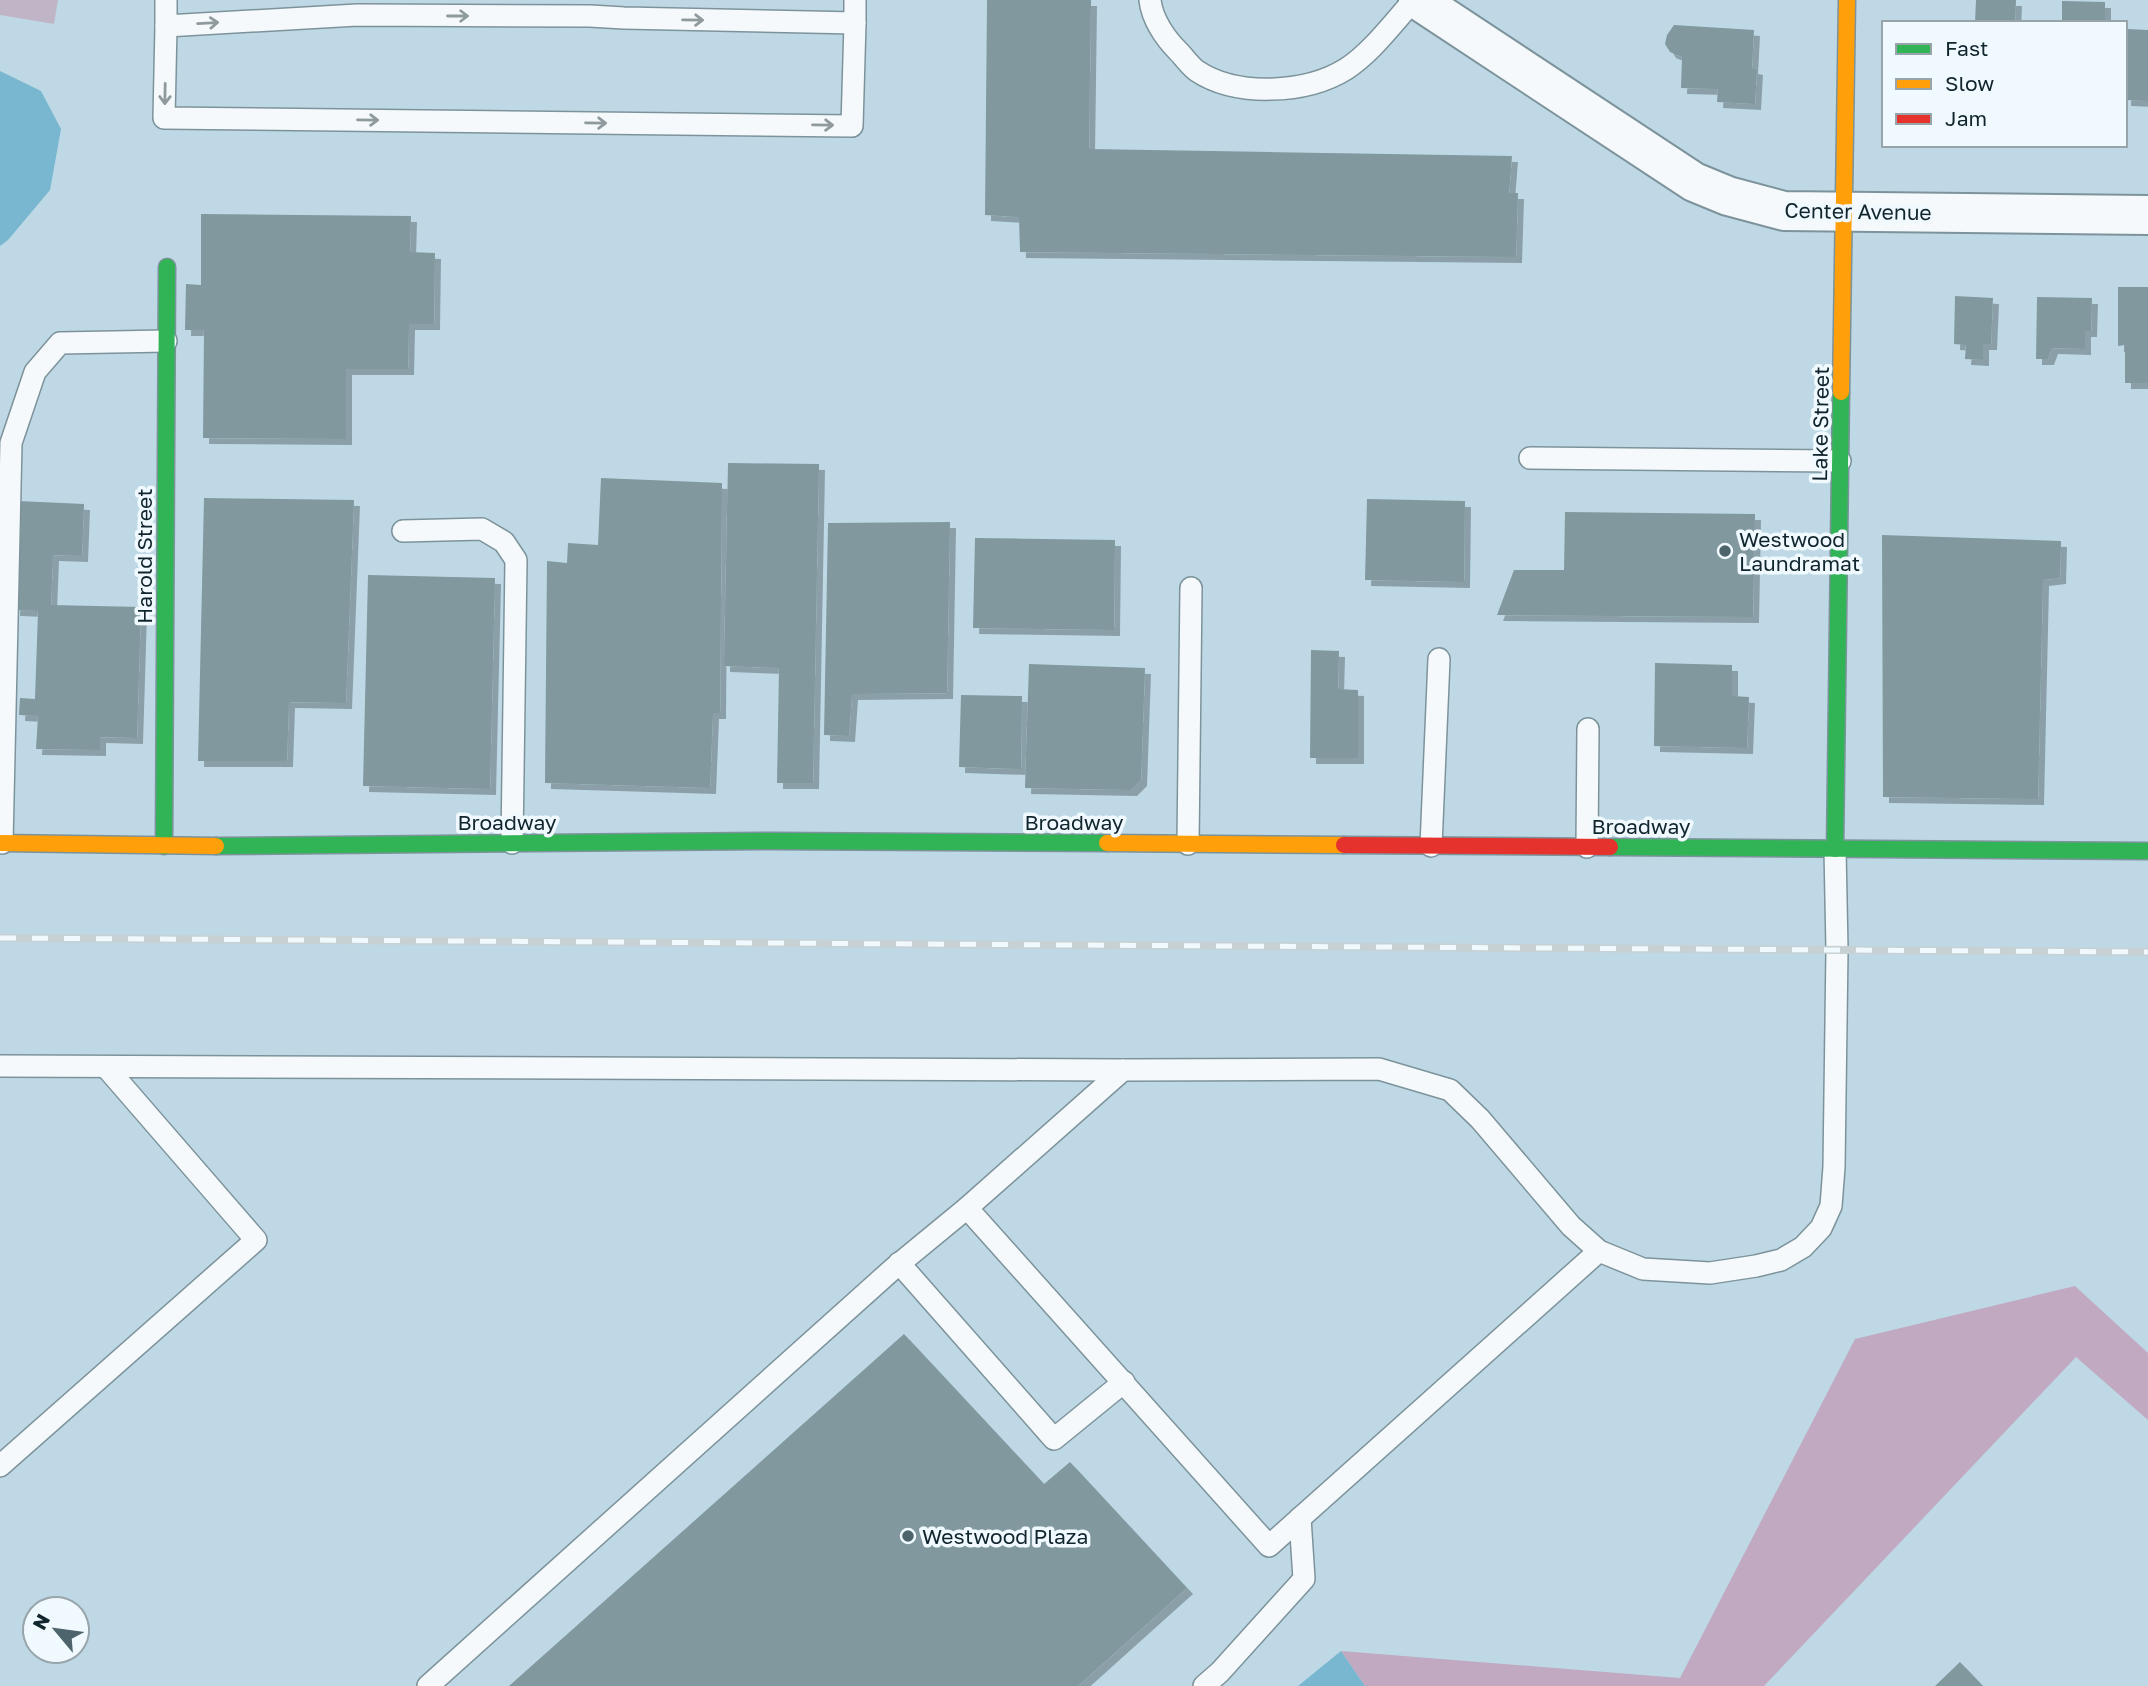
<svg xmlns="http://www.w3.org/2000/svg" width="2148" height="1686" viewBox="0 0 2148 1686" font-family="'Golos Text',sans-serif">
<defs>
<filter id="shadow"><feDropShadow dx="6" dy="6" stdDeviation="0" flood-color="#0004"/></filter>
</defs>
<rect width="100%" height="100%" fill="#bed9e5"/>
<!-- green -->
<polygon fill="#c0b5c6" points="0,0 58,0 54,24 0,15"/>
<!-- forest -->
<polygon fill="#c0a9c1" points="2075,1286 2148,1353 2148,1420 2076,1357 1764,1686 1365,1686 1341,1651 1680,1678 1855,1339"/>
<!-- water -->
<g fill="#79b6cf">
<polygon points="0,71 41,91 61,129 50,190 8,240 0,246"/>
<polygon points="1341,1651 1365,1686 1298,1686"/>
</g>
<!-- building -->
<g fill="#80989e" filter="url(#shadow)">
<polygon points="987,0 1091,0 1089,149 1512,156 1509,193 1518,193 1516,257 1020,252 1019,217 985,215"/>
<polygon points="1976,0 2016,0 2015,23 1975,23"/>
<polygon points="2062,1 2105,2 2105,23 2062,23"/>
<polygon points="1674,25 1754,30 1752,68 1757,69 1755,104 1717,102 1718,89 1681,88 1682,57 1670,52 1665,44 1667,35"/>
<polygon points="2127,29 2148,30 2148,101 2125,100"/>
<polygon points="201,214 411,216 410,252 435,253 434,324 409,324 408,369 346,369 346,439 203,438 204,330 185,330 186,284 201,285"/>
<polygon points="2118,287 2148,287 2148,383 2125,383 2125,345 2118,346"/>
<polygon points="1955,296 1993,298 1991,344 1983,344 1983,360 1965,359 1966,345 1954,344"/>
<polygon points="2037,297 2092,298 2091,331 2085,331 2085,349 2052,348 2048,359 2036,359"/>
<polygon points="728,463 819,464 813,783 777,783 779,668 724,666"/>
<polygon points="601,478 722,483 720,713 713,713 710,788 545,783 547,561 567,563 568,543 598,545"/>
<polygon points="204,498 354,500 346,703 289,702 287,761 198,761"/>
<polygon points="1367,499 1465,501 1464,582 1365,580"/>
<polygon points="18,501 84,504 82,556 53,555 51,605 141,607 137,738 100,737 100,750 36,749 38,716 19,715 20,698 35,699 38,611 14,610"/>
<polygon points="1565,512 1755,514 1753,617 1497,615 1514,570 1564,570"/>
<polygon points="950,522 947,693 852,694 849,736 824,735 828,523"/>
<polygon points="1882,535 2061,541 2060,578 2043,580 2038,799 1883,797"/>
<polygon points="975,538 1115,540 1114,630 973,628"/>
<polygon points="368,575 495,578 490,789 363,786"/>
<polygon points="1311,650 1339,651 1338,689 1358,690 1358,758 1310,758"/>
<polygon points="1655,663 1732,665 1732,696 1749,697 1747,748 1654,746"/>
<polygon points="1029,664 1145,668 1141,780 1131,790 1025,788"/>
<polygon points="961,695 1022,696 1021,769 959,767"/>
<polygon points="904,1334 1044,1484 1070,1462 1187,1588 1078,1686 509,1686"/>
<polygon points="1960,1662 1983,1686 1935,1686"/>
</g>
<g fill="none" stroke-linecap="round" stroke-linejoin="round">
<defs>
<g id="lane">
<polyline points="166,0 166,26 357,15 590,16 624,18 855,23 855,0"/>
<path d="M1150,0c2,19 15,38 28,51 6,6 12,15 19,20 39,26 109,23 149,-2 26,-17 47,-46 68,-69"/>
<polyline points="166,26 164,118 852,126 855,23"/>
<polyline points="1530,458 1840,461"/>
<polyline points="403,531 482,529 504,542 516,560 512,843"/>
<polyline points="2,843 11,443 35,372 60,343 166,341"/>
<polyline points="1188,844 1191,588"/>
<polyline points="1431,846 1439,659"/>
<polyline points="1587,847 1588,729"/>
<polyline points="0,1066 1123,1070 1379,1069 1450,1090 1480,1119 1571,1226 1599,1251 1643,1269 1710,1273 1756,1266 1781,1260 1803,1247 1821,1228 1831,1206 1834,1167 1837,950 1835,849"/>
<polyline points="967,1208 1269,1546 1599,1251"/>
<polyline points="899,1263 1054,1439 1124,1382"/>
<polyline points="0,1466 256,1240 106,1067"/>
<polyline points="428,1686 894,1268 967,1208 1123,1070"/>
<polyline points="1204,1686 1220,1672 1304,1579 1300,1518"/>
</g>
<polyline id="street" points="1418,0 1694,182 1728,196 1784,211 2148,215"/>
<g id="fast">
<polyline points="164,846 167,267"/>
<polyline points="216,846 770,841 1107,843"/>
<polyline points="1610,847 2148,851"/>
<polyline points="1835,849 1841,392"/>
</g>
<g id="slow">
<polyline points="1841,392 1847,0"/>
<polyline points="0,843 216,846"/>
<polyline points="1107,843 1344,845"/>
</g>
<polyline id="jam" points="1344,845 1610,847"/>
</defs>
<!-- lane casing -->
<use href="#lane" stroke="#7d939b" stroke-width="24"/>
<!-- street casing -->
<use href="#street" stroke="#7d939b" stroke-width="42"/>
<!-- fast casing -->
<use href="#fast" stroke="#7d939b" stroke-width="19"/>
<!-- slow casing -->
<use href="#slow" stroke="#7d939b" stroke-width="19"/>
<!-- jam casing -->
<use href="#jam" stroke="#7d939b" stroke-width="19"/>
<!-- lane -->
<use href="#lane" stroke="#f5f9fb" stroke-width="21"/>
<!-- street -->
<use href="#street" stroke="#f5f9fb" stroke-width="38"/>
<!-- fast -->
<use href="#fast" stroke="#30b455" stroke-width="16"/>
<!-- slow -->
<use href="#slow" stroke="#ff9f0a" stroke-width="16"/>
<!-- jam -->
<use href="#jam" stroke="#e5322d" stroke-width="16"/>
<defs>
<polyline id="rail" points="0,938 2148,952"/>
</defs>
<!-- rail casing -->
<use href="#rail" stroke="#c7d0d3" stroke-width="8"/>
<!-- rail -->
<use href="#rail" stroke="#f0f9fe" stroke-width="5" stroke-dasharray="16" stroke-linecap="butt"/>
</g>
<!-- one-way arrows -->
<defs><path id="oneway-shaft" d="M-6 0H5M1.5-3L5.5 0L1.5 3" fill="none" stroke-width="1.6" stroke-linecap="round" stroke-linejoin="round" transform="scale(1.75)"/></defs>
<g stroke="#8e9a9e">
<use href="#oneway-shaft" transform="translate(458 16)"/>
<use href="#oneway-shaft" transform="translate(693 20) rotate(1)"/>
<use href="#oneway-shaft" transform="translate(208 23) rotate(-3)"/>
<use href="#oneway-shaft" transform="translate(165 94) rotate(91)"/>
<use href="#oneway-shaft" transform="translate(368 120) rotate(1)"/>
<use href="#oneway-shaft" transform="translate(596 123) rotate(1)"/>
<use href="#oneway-shaft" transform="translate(823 125) rotate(1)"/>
</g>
<!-- markers -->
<g fill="#4e646d" stroke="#f0f9fe" stroke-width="2.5">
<circle cx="1725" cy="551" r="7"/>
<circle cx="908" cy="1536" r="7"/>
</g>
<g text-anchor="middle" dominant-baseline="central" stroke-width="7" stroke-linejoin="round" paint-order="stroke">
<!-- street labels -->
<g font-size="21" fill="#11252d" stroke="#f0f9fe">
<text transform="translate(1858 211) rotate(1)">Center Avenue</text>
<text transform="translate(1820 424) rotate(-89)">Lake Street</text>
<text transform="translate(144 556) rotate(-90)">Harold Street</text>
<text x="507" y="822">Broadway</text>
<text x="1074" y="822">Broadway</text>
<text x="1641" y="826">Broadway</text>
</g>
<!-- poi labels -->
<g font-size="21" fill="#11252d" stroke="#f0f9fe" text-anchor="start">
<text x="1739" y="539">Westwood<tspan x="1739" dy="24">Laundramat</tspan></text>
<text x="922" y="1536">Westwood Plaza</text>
</g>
</g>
<!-- legend -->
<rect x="1882" y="21" width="245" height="126" fill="#f0f9fe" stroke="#97a4aa" stroke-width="2"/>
<rect x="1896" y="44" width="35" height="10" fill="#30b455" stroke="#97a4aa" stroke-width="2"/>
<text x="1945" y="56" font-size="21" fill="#11252d">Fast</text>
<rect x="1896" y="79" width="35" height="10" fill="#ff9f0a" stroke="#97a4aa" stroke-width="2"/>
<text x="1945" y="91" font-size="21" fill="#11252d">Slow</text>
<rect x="1896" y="114" width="35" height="10" fill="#e5322d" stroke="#97a4aa" stroke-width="2"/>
<text x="1945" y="126" font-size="21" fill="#11252d">Jam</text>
<!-- north arrow -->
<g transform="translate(56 1630) rotate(299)"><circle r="33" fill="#f0f9fe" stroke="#97a4aa" stroke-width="2"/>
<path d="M0-5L12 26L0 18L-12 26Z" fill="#4e646d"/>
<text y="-10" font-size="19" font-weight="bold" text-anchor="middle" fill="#11252d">N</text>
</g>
</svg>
